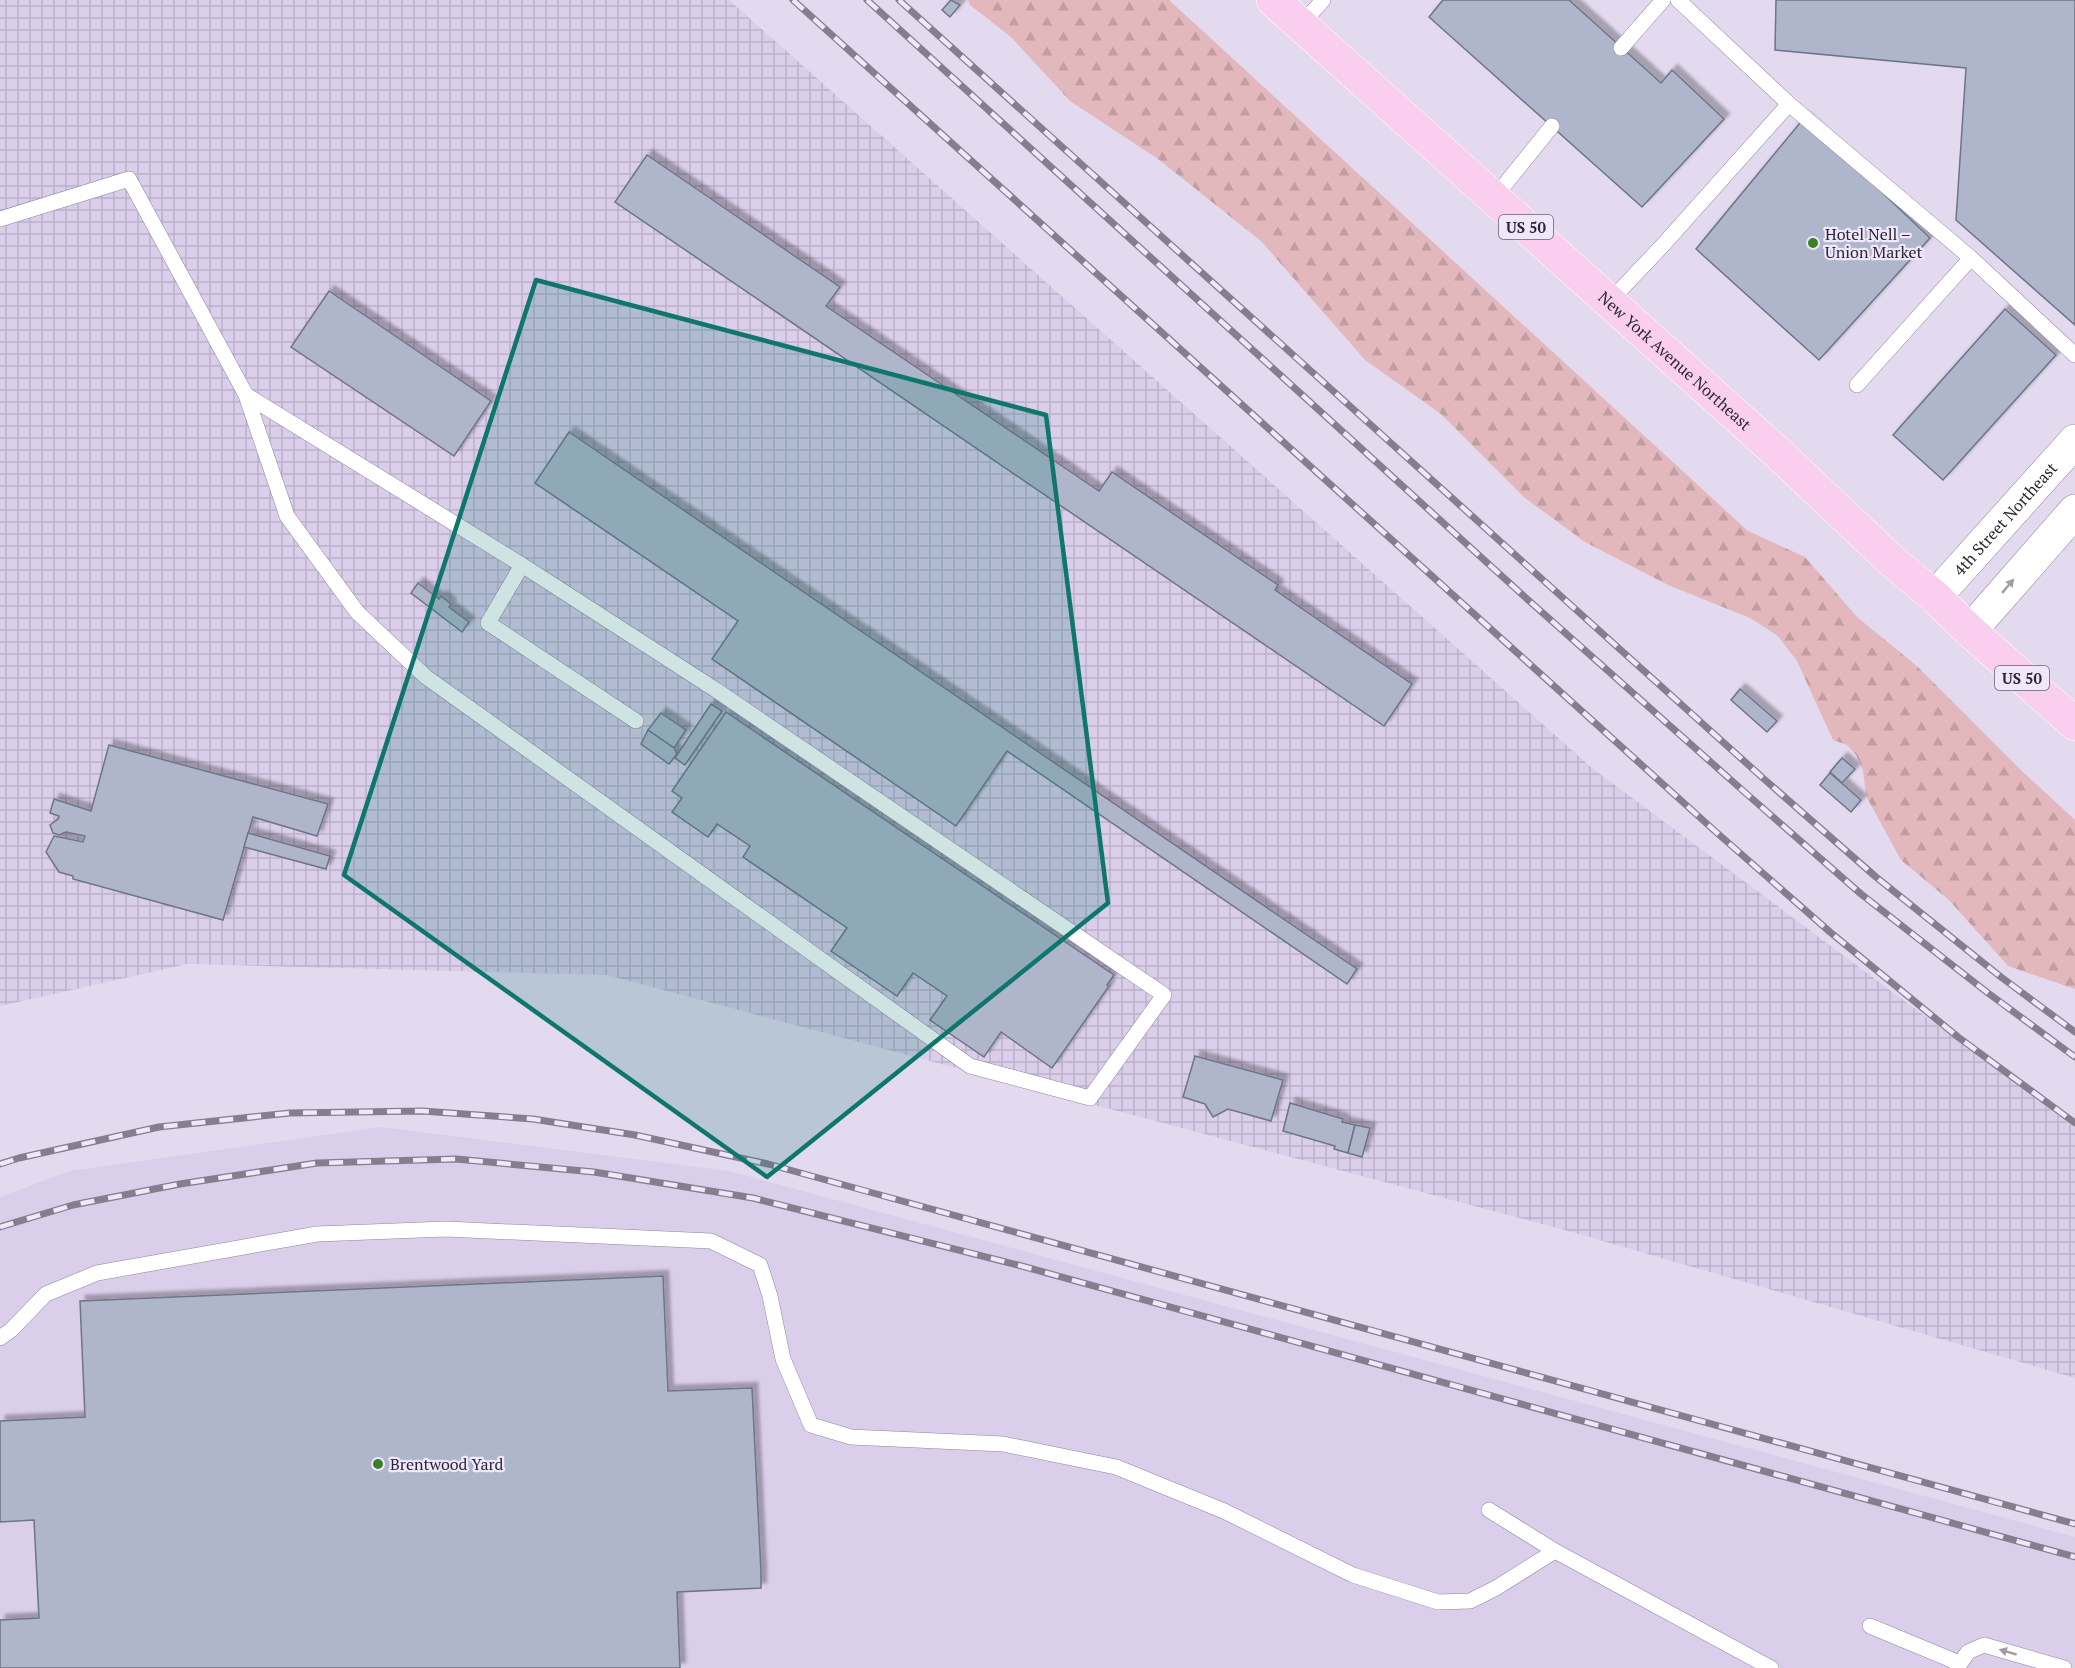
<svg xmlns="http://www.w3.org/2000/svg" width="2075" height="1668" viewBox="0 0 2075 1668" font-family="'PT Serif',serif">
<defs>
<pattern id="industrial-grid" width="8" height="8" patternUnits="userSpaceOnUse" patternTransform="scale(1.5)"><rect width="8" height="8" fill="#daceeb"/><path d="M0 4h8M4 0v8" fill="none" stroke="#bbb1ca"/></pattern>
<pattern id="forest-firs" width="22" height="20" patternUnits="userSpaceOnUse" patternTransform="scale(1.5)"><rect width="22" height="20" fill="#e2b8bd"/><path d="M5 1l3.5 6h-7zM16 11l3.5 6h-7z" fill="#c29ea3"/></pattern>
<filter id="shadow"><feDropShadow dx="5.5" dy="-5.5" stdDeviation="1.5" flood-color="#0004"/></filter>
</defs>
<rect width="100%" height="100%" fill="#e3daf0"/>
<!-- built -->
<polygon fill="#daceeb" points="381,1127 729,1171 2075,1537 2075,1668 0,1668 0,1197 70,1171"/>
<!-- industrial -->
<polygon fill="url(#industrial-grid)" points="0,0 729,0 1592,768 2075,1128 2075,1378 1572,1232 607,975 187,964 0,1006"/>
<!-- forest -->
<polygon fill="url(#forest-firs)" points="968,0 1169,0 1748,531 1805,557 1857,617 1918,667 2023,772 2075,820 2075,989 2008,966 1949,900 1901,860 1866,796 1863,770 1856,755 1847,745 1833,740 1797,661 1778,636 1750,618 1668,585 1585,542 1525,498 1441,414 1365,360 1261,241 1158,159 1070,101 1011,37 970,5"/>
<!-- building -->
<g fill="#afb6cb" stroke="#6e7488" stroke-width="1.5" filter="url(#shadow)">
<polygon points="951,0 960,5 950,17 942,10"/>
<polygon points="1443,0 1569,0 1661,83 1672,70 1724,119 1642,207 1429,17"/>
<polygon points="1776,0 2075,0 2075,325 1956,220 1966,68 1775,50"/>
<polygon points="1804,118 1930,238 1819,360 1696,249"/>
<polygon points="647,155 840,287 826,306 1099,491 1112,472 1278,585 1275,590 1412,684 1384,726 615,202"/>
<polygon points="329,291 491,401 454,456 291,347"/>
<polygon points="2005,309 2056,355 1943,480 1893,435"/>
<polygon points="569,432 1357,969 1347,984 1007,751 956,826 712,659 738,621 535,483"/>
<polygon points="418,583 439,599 441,596 451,604 449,607 469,622 462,632 411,593"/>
<polygon points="1740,689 1777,721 1767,732 1731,700"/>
<polygon points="711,704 722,711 685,765 675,758"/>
<polygon points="726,712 1114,975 1107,985 1109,986 1052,1068 1001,1032 984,1057 930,1020 947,996 913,973 897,996 831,951 847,928 743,857 750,846 717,824 708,837 672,812 682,798 672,791"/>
<polygon points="661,713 686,730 674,748 648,730"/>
<polygon points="648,730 674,748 677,754 669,764 641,744"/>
<polygon points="109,745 328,804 317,836 253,817 223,920 73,879 73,876 59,872 46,852 54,836 83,842 85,836 66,832 59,835 53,833 50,825 58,819 59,816 50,813 54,799 91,811"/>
<polygon points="1842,758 1855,769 1842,783 1830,772"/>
<polygon points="1830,773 1861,800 1851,812 1820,785"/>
<polygon points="248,833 330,856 326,869 244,847"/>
<polygon points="1195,1056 1283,1080 1271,1121 1228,1109 1213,1117 1205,1104 1183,1097"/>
<polygon points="1290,1103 1343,1119 1342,1122 1355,1125 1348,1153 1334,1149 1335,1146 1283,1131"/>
<polygon points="1355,1125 1370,1128 1362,1157 1348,1153"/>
<polygon points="663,1276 668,1391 752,1388 761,1572 761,1588 677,1592 680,1668 0,1668 0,1620 39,1618 34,1520 0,1522 0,1421 85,1417 80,1301"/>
</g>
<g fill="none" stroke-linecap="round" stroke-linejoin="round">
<defs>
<g id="service">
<polyline points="1678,0 1789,104"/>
<polyline points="1301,25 1323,0"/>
<polyline points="1621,48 1663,0"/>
<polyline points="1494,198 1552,126"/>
<polyline points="0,219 129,179 246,395 287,516 357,612 426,677 970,1066 1090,1098 1164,995 716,690 522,565 246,395"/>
<polyline points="1609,302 1663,245 1789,104 1971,258 2075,355"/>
<polyline points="1857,385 1971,258"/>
<polyline points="522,565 488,623 636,721"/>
<polyline points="0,1338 11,1330 46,1294 97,1273 317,1234 446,1229 711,1241 760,1265 770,1296 783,1359 811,1425 851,1437 1003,1444 1116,1467 1224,1511 1353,1575 1438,1602 1470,1601 1496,1588 1555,1551"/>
<polyline points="1489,1510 1555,1551 1771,1668"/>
<polyline points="1870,1626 1959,1663"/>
<polyline points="1957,1668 1968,1652 1984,1645 2064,1668"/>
</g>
<g id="tertiary">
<path id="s1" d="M1935,597l140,-156"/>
<polyline points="1970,631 2075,511"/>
</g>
<g id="trunk">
<path id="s2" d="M1273,0l506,454 114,108 42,35 35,34 105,93"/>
</g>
</defs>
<!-- service casing -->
<use href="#service" stroke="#8f869b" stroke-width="16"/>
<!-- tertiary casing -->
<use href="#tertiary" stroke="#8f869b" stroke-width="34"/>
<!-- trunk casing -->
<use href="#trunk" stroke="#fff" stroke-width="34"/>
<!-- service -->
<use href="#service" stroke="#fff" stroke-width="15"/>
<!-- tertiary -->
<use href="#tertiary" stroke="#fff" stroke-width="33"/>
<!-- trunk -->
<use href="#trunk" stroke="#faceee" stroke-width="33"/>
<defs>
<g id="rail">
<polyline points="793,0 1716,832 1830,932 1958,1037 2075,1123"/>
<polyline points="867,0 1526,598 1749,796 1861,894 1988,993 2075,1057"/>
<polyline points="899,0 1764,779 1876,877 2001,977 2075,1032"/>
<polyline points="0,1164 19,1158 159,1127 290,1113 422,1111 533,1119 635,1135 768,1164 873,1193 2075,1524"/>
<polyline points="0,1227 73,1205 180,1184 317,1163 456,1159 594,1172 753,1198 1018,1265 2075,1557"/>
</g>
</defs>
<!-- rail casing -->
<use href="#rail" stroke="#857e8e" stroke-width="7"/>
<!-- rail -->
<use href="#rail" stroke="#f0e7fd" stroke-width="4.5" stroke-dasharray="14" stroke-linecap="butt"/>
</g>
<!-- one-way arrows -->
<defs><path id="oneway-solid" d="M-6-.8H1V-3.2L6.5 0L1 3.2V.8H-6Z" transform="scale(1.5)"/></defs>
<g fill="#a09ea2">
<use href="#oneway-solid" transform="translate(2008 586) rotate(-50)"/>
<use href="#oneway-solid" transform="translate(2008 1652) rotate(-164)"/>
</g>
<!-- marked area -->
<path fill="#0f766e" fill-opacity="0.2" stroke="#0f766e" stroke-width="4.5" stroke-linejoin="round" d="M536,280l510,135 62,488 -341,274 -423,-302z"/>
<!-- markers -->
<g fill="#3a8125" stroke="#f0e7fd" stroke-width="2">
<circle cx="1813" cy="243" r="6"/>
<circle cx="378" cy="1464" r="6"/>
</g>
<g text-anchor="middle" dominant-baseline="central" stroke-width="4.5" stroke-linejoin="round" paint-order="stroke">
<!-- shield labels -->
<g fill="#f0e7fd" stroke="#66616e" stroke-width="1.5">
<rect x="1499" y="215" width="54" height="24" rx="4.5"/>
<rect x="1995" y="666" width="54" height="24" rx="4.5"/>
</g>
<g font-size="15" font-weight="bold" fill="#2b2730">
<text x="1526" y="227">US 50</text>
<text x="2022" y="678">US 50</text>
</g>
<!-- poi labels -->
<g font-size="16" fill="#2b2730" stroke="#f0e7fd" text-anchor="start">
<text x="1825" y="234">Hotel Nell –<tspan x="1825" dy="18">Union Market</tspan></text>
<text x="390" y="1464">Brentwood Yard</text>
</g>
<!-- street labels -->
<g font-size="16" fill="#2b2730" stroke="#f0e7fd">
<text stroke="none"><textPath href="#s2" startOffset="540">New York Avenue Northeast</textPath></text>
<text stroke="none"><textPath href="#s1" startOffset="105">4th Street Northeast</textPath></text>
</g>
</g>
</svg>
